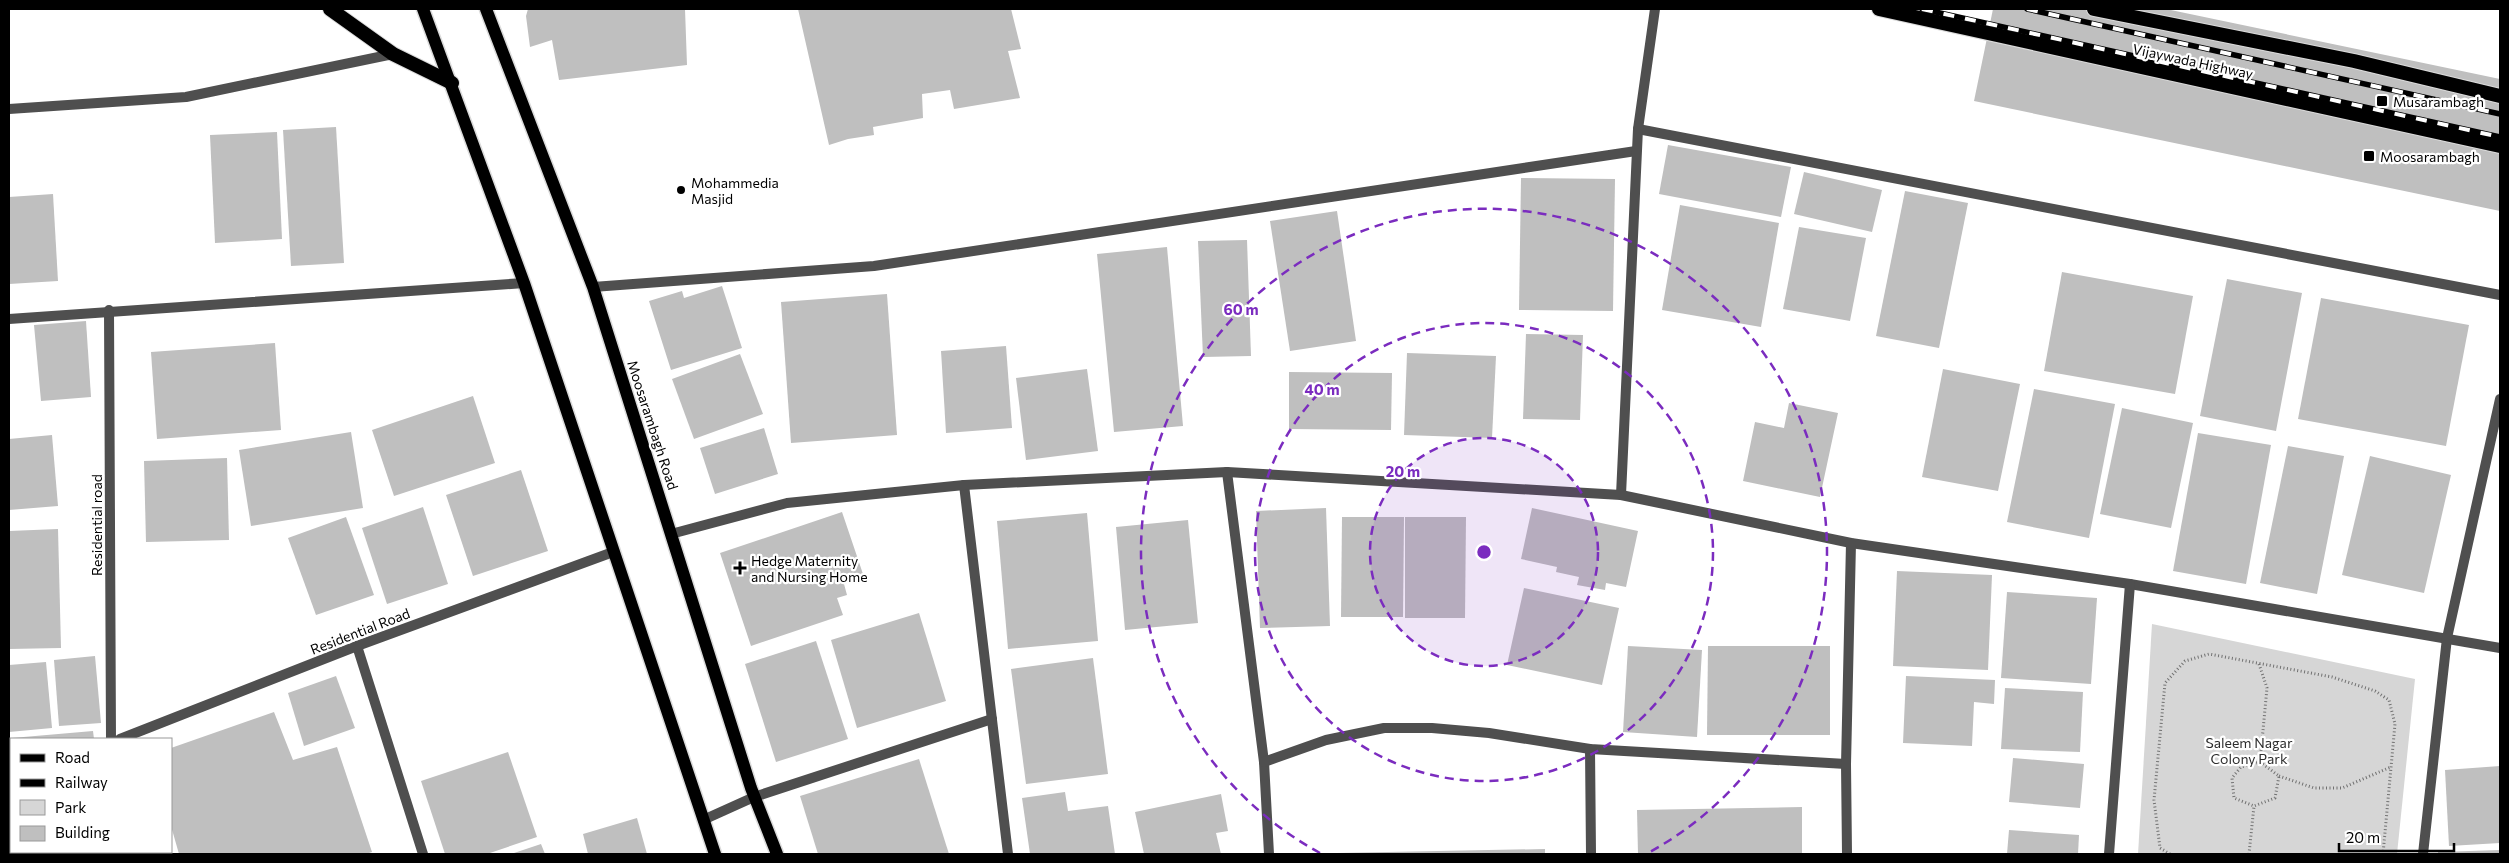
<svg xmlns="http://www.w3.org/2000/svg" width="2509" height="863" viewBox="0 0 2509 863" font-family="Commissioner,sans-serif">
<rect width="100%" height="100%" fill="#fff"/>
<!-- green -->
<polygon fill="#d6d6d6" points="2152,624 2415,679 2397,854 2138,854"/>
<!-- building -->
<g fill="#bfbfbf">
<polygon points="528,9 685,9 687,65 559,80 552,40 530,47 526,16"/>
<polygon points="798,9 1011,9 1021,49 1008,51 1020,98 954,109 950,90 922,94 923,118 873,127 874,135 848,139 829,145"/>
<polygon points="1993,9 2166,9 2500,79 2500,211 1974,101"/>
<polygon points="336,127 344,263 291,266 283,130"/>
<polygon points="277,132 282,239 215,243 210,135"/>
<polygon points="1668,145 1791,167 1781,217 1659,194"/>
<polygon points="1804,172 1882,190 1872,232 1794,214"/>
<polygon points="1521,178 1615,179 1613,311 1519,310"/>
<polygon points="1905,191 1968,203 1939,348 1876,336"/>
<polygon points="53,194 58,281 9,284 9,197"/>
<polygon points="1680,205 1779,223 1761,327 1662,310"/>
<polygon points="1337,211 1356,341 1290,351 1270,221"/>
<polygon points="1799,227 1866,238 1850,321 1783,309"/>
<polygon points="1247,240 1251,356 1203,357 1198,241"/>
<polygon points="1167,247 1183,426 1114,432 1097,254"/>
<polygon points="2062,272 2193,296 2175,394 2044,371"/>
<polygon points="2227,279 2302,293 2276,431 2200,416"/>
<polygon points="722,286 742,348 671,370 649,301 682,291 684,298"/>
<polygon points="887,294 897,435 791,443 781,302"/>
<polygon points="2321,298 2469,325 2446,446 2298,419"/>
<polygon points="86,321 91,397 41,401 34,325"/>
<polygon points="1526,334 1583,335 1580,420 1523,419"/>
<polygon points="275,343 281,430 157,439 151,352"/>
<polygon points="1006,346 1012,428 946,433 941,351"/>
<polygon points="1407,353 1496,356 1492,438 1404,435"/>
<polygon points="740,354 763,414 694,439 672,379"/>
<polygon points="1087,369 1098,451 1026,460 1016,378"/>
<polygon points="1943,369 2020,384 1998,491 1922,477"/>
<polygon points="1289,372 1392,373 1391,430 1289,429"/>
<polygon points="2034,389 2115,404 2089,538 2007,522"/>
<polygon points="473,396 495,463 394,496 372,430"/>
<polygon points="1789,403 1838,413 1820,497 1743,481 1755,422 1784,428"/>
<polygon points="2122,408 2193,423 2171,528 2100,514"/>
<polygon points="764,428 778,474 715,494 700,448"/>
<polygon points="351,432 363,508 251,526 239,450"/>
<polygon points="2198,433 2271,445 2246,584 2173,571"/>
<polygon points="52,435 58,506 9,510 9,439"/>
<polygon points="2288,446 2344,456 2317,594 2260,583"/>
<polygon points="2370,456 2451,475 2424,593 2342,575"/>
<polygon points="227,458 229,540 146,542 144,461"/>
<polygon points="521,470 548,551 473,576 446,495"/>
<polygon points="423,507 448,584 387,604 362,528"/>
<polygon points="1326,508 1330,626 1260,628 1256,511"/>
<polygon points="1532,508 1638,531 1626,587 1606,583 1605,590 1577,585 1579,577 1556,572 1557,567 1521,559"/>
<polygon points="842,512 864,577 844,584 847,595 837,598 843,615 751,646 720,553"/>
<polygon points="1087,513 1098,641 1008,649 997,521"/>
<polygon points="346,517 374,595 316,615 288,538"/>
<polygon points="1342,517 1404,517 1403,617 1341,617"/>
<polygon points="1405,517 1466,517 1465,618 1405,618"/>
<polygon points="1188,520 1198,623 1125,630 1116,527"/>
<polygon points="58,529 61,648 9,649 9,531"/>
<polygon points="1897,571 1992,575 1988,670 1893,666"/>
<polygon points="1524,588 1619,608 1602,685 1507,665"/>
<polygon points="2007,592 2097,598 2091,684 2001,678"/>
<polygon points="919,613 946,701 857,728 831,640"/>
<polygon points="816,641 848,739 776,762 745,664"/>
<polygon points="1628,646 1702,650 1697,737 1623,732"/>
<polygon points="1708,646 1830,646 1830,735 1707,735"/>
<polygon points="95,656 101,723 59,726 54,660"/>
<polygon points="1093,658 1108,774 1026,784 1011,669"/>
<polygon points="46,662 52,728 9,732 9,665"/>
<polygon points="336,676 355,728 304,746 288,693"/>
<polygon points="1906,676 1995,680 1994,704 1974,702 1972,746 1903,743"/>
<polygon points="2005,688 2083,692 2080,752 2001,749"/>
<polygon points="274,712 293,760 337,747 372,852 366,854 179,854 171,826 171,748"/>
<polygon points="93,731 94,739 12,739 12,738"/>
<rect x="9" y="738" width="2" height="75"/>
<polygon points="508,752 537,837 487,854 445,854 421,781"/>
<polygon points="2013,758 2084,764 2080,808 2009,802"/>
<polygon points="919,759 949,854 818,854 800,796"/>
<polygon points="2500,766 2500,843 2449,846 2445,770"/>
<polygon points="1065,792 1068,811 1108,806 1115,854 1030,854 1022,798"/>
<polygon points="1221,794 1228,831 1216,833 1221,854 1144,854 1135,812"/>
<polygon points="1802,807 1802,854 1638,854 1637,810"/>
<polygon points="637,818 647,854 588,854 583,834"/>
<polygon points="2009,830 2079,835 2078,854 2007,854"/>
<polygon points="541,844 545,854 511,854"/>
<polygon points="1545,849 1545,854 1337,854 1337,853"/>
<polygon points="2500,850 2500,854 2438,854 2438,852"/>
</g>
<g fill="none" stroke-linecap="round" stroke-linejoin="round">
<defs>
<g id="primary">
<polyline points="423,9 524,283 715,854"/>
<polyline points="486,9 593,287 751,788 777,854"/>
</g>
<g id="trunk">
<polyline points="330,9 393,54 452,83"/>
<polyline points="1879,9 2500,146"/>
<polyline points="2094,9 2354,61 2500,96"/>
</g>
</defs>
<!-- primary casing -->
<use href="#primary" stroke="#dbdbdb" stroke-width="15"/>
<!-- trunk casing -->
<use href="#trunk" stroke="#dbdbdb" stroke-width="16"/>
<!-- path -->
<g stroke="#717171" stroke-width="3" stroke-dasharray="1 2.5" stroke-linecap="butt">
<polyline points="2259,664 2267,688 2260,762"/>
<polygon points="2260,762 2279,776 2275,798 2254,806 2234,798 2232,778 2241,767"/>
<polyline points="2279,776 2314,788 2342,788 2391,767"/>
<polyline points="2170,854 2160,848 2154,800 2165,683 2185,661 2209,654 2332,677 2375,691 2389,700 2395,724 2383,854"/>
<polyline points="2249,854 2254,806"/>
</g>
<!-- minor -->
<g stroke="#4f4f4f" stroke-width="10">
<polyline points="9,109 186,97 393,54"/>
<polyline points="1638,129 2500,295"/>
<polyline points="593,287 874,266 1636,151"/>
<polyline points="109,310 111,739"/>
<polyline points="9,319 524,283"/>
<polyline points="1227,472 1264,762 1269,854"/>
<polyline points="964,485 1008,854"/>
<polyline points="1621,495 1638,129 1655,9"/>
<polyline points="671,534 787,503 964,485 1227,472 1621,495 1851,543 2130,584 2500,648"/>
<polyline points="357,646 423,854"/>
<polyline points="120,739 357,646 613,552"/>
<polyline points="1590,749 1591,854"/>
<polyline points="1264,762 1326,740 1384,728 1432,728 1489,733 1590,749 1846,764"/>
<polyline points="703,820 754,797 992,719"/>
<polyline points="141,852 141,854"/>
<polyline points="1847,854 1846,764 1851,543"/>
<polyline points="2109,854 2130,584"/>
<polyline points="2423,854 2447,638 2500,399"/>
</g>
<!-- primary -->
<use href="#primary" stroke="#000" stroke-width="12"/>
<!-- trunk -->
<use href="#trunk" stroke="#000" stroke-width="14"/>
<defs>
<g id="rail">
<polyline points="1922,9 2500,137"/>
<polyline points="2027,9 2500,114"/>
</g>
</defs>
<!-- rail casing -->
<use href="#rail" stroke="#000" stroke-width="5.5"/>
<!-- rail -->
<use href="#rail" stroke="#fff" stroke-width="4" stroke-dasharray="11" stroke-linecap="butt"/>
</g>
<!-- distance rings -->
<circle cx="1484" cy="552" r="114" fill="#7b2cbf" fill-opacity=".12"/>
<g fill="none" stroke="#7b2cbf" stroke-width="2.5" stroke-dasharray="9 6">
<circle cx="1484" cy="552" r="114"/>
<circle cx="1484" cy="552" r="229"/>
<path d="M1320 853A343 343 0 1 1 1648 853"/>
</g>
<!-- markers -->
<g fill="#000" stroke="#fff" stroke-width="2">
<rect x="2376" y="95" width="12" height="12" rx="2.5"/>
<rect x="2363" y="150" width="12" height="12" rx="2.5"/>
<circle cx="681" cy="190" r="5"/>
<path d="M737.5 560.5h5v5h5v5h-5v5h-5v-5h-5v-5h5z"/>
</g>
<g text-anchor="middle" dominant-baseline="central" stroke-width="4.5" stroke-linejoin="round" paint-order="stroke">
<!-- street labels -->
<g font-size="14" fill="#000" stroke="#fff">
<text transform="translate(2193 61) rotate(12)">Vijaywada Highway</text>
<text transform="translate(653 425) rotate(72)">Moosarambagh Road</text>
<text transform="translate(96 525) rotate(-90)">Residential road</text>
<text transform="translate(360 631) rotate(-21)">Residential Road</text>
</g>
<!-- poi labels -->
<g font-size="14" fill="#000" stroke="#fff" text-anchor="start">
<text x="2393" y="101">Musarambagh</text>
<text x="2380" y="156">Moosarambagh</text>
<text x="691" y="182">Mohammedia<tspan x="691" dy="16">Masjid</tspan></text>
<text x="751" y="560">Hedge Maternity<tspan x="751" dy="16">and Nursing Home</tspan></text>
</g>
<!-- park labels -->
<g font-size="14" fill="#2d2d2d" stroke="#fff">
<text x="2249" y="742">Saleem Nagar<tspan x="2249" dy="16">Colony Park</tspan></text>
</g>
</g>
<circle cx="1484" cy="552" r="8" fill="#7b2cbf" stroke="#fff" stroke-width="2.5"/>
<g font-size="15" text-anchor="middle" font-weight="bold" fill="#7b2cbf" stroke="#fff" stroke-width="4.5" stroke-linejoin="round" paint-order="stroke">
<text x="1241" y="315">60 m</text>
<text x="1322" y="395">40 m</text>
<text x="1403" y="477">20 m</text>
</g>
<!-- border -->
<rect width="2509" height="863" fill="none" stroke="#000000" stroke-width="20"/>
<!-- legend -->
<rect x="10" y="738" width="162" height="115" fill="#ffffff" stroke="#999999"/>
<rect x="20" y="754" width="25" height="8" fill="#000000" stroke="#999999"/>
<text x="55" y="763" font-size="15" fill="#000000">Road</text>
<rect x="20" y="779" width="25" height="8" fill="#000000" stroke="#999999"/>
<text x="55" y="788" font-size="15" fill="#000000">Railway</text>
<rect x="20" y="800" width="25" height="15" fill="#d6d6d6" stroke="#999999"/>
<text x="55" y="813" font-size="15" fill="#000000">Park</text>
<rect x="20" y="826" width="25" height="15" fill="#bfbfbf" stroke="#999999"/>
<text x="55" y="838" font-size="15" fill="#000000">Building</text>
<!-- scale -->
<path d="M2339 843v8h115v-8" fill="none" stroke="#000000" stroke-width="2.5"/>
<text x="2346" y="843" font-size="15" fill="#000000" stroke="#ffffff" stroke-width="4" paint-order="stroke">20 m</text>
</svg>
